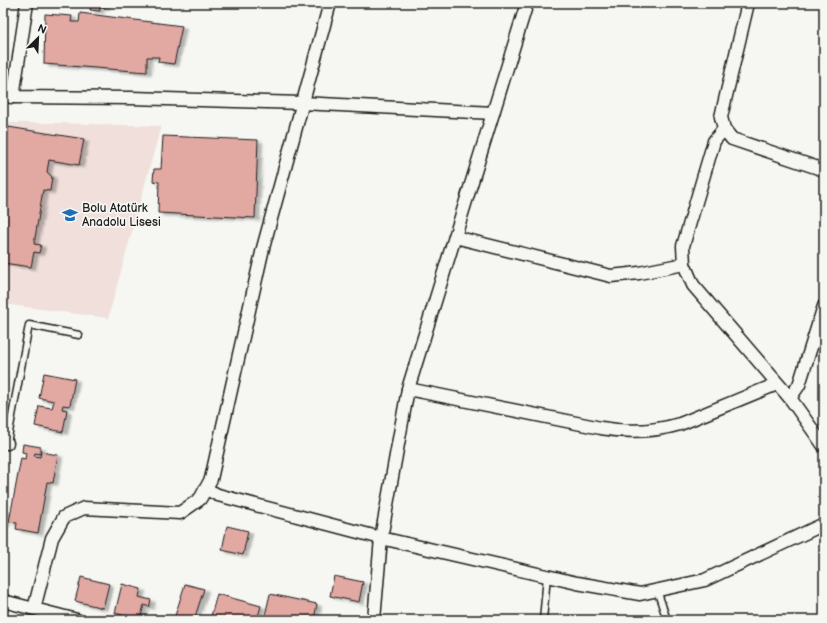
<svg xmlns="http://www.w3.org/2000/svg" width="827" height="623" viewBox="0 0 827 623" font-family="'Balsamiq Sans',sans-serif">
<defs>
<filter id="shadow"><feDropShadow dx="4.5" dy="2.5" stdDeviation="1" flood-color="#0004"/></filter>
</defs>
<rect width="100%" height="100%" fill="#f6f6f2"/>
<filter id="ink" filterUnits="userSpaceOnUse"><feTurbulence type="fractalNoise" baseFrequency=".025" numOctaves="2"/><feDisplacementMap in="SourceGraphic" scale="8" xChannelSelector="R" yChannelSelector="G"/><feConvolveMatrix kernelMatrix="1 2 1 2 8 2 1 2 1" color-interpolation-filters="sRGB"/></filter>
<g filter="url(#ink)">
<!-- built -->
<polygon fill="#f0dfda" points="3,123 54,123 161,126 108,318 3,304"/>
<!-- building -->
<g fill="#e2a8a2" stroke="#1c1c1c" filter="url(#shadow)">
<polygon points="83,3 106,3 105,7 99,6 100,11 90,10 91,6 83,4"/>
<polygon points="80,13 182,26 174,64 158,62 159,57 147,57 147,72 44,64 45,14 72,16 71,22 79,22"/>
<polygon points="8,127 84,139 79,165 49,160 47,172 52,177 50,191 43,190 34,244 41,245 39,253 34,252 31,267 3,263 3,174 4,165 3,165 3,141 6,141"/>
<polygon points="163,136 258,140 255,218 158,213 159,182 153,181 154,169 161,169"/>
<polygon points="44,373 75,379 70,406 63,405 62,409 67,410 63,432 35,426 39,406 52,408 54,401 39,398"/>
<polygon points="23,444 41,447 40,454 35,453 34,456 40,457 41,452 58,455 53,483 47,482 38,533 16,529 17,523 9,522 21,458 25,459 26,453 22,452"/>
<polygon points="3,510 7,511 5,524 3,524"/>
<polygon points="227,526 248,531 243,555 222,550"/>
<polygon points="334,576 363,582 359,602 330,596"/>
<polygon points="81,577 109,584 103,608 75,601"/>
<polygon points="122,584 141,589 139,597 151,600 149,607 144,605 140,620 115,613"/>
<polygon points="185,584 204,589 194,620 174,619"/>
<polygon points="217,594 261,606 257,620 210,620"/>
<polygon points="270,594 317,604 314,620 264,620"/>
</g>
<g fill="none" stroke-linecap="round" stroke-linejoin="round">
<defs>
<g id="service">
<polyline points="7,443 29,325 79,335"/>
<polyline points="657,590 667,620"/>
<polyline points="543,620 547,576"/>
</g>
<g id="minor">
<polyline points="748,3 721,117 724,129 732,139 824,170"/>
<polyline points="3,96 13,97 131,98 302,103 493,113"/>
<polyline points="13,97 27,3"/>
<polyline points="724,129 714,141 683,246 684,264 693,285 790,398 824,446"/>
<polyline points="455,237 611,276 639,273 684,264"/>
<path d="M408,389l193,39c28,5 52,4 79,-4l97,-40"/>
<polyline points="790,398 799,385 824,306"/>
<polyline points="3,442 7,443"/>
<polyline points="206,489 218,495 381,538 577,583 640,594 705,580 824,524"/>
<polyline points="3,601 77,620"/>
<polyline points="34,609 52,538 64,517 84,508 180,513 200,499 211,479 263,248 330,3"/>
<polyline points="374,620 381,538 408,389 527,3"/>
</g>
</defs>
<!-- service casing -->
<use href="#service" stroke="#1c1c1c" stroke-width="9"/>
<!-- minor casing -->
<use href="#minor" stroke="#1c1c1c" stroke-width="15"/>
<!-- service -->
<use href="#service" stroke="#f6f6f2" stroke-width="6"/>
<!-- minor -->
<use href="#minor" stroke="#f6f6f2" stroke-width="12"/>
</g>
</g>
<!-- icons -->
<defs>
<symbol id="school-bare" viewBox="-9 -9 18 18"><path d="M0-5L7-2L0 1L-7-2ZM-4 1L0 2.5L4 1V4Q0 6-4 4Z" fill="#1f6fb2" stroke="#f6f6f2" stroke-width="2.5" paint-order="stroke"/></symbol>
</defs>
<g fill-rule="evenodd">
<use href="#school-bare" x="59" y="204" width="22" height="22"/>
</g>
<g text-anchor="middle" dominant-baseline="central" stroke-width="3.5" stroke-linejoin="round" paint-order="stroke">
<!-- poi labels -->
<g font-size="12" fill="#1c1c1c" stroke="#f6f6f2" text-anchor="start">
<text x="82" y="208">Bolu Atatürk<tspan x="82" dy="14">Anadolu Lisesi</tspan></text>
</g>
</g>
<!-- margin -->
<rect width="827" height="623" fill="none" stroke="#f6f6f2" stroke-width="16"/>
<rect x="8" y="8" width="811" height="607" fill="none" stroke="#1c1c1c" stroke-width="1.5" filter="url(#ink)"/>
<!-- north arrow -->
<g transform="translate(38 38) rotate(24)" stroke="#f6f6f2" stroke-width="3" paint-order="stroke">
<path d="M0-3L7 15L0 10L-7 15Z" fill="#1c1c1c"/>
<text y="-6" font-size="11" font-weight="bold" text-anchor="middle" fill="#1c1c1c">N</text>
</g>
</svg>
